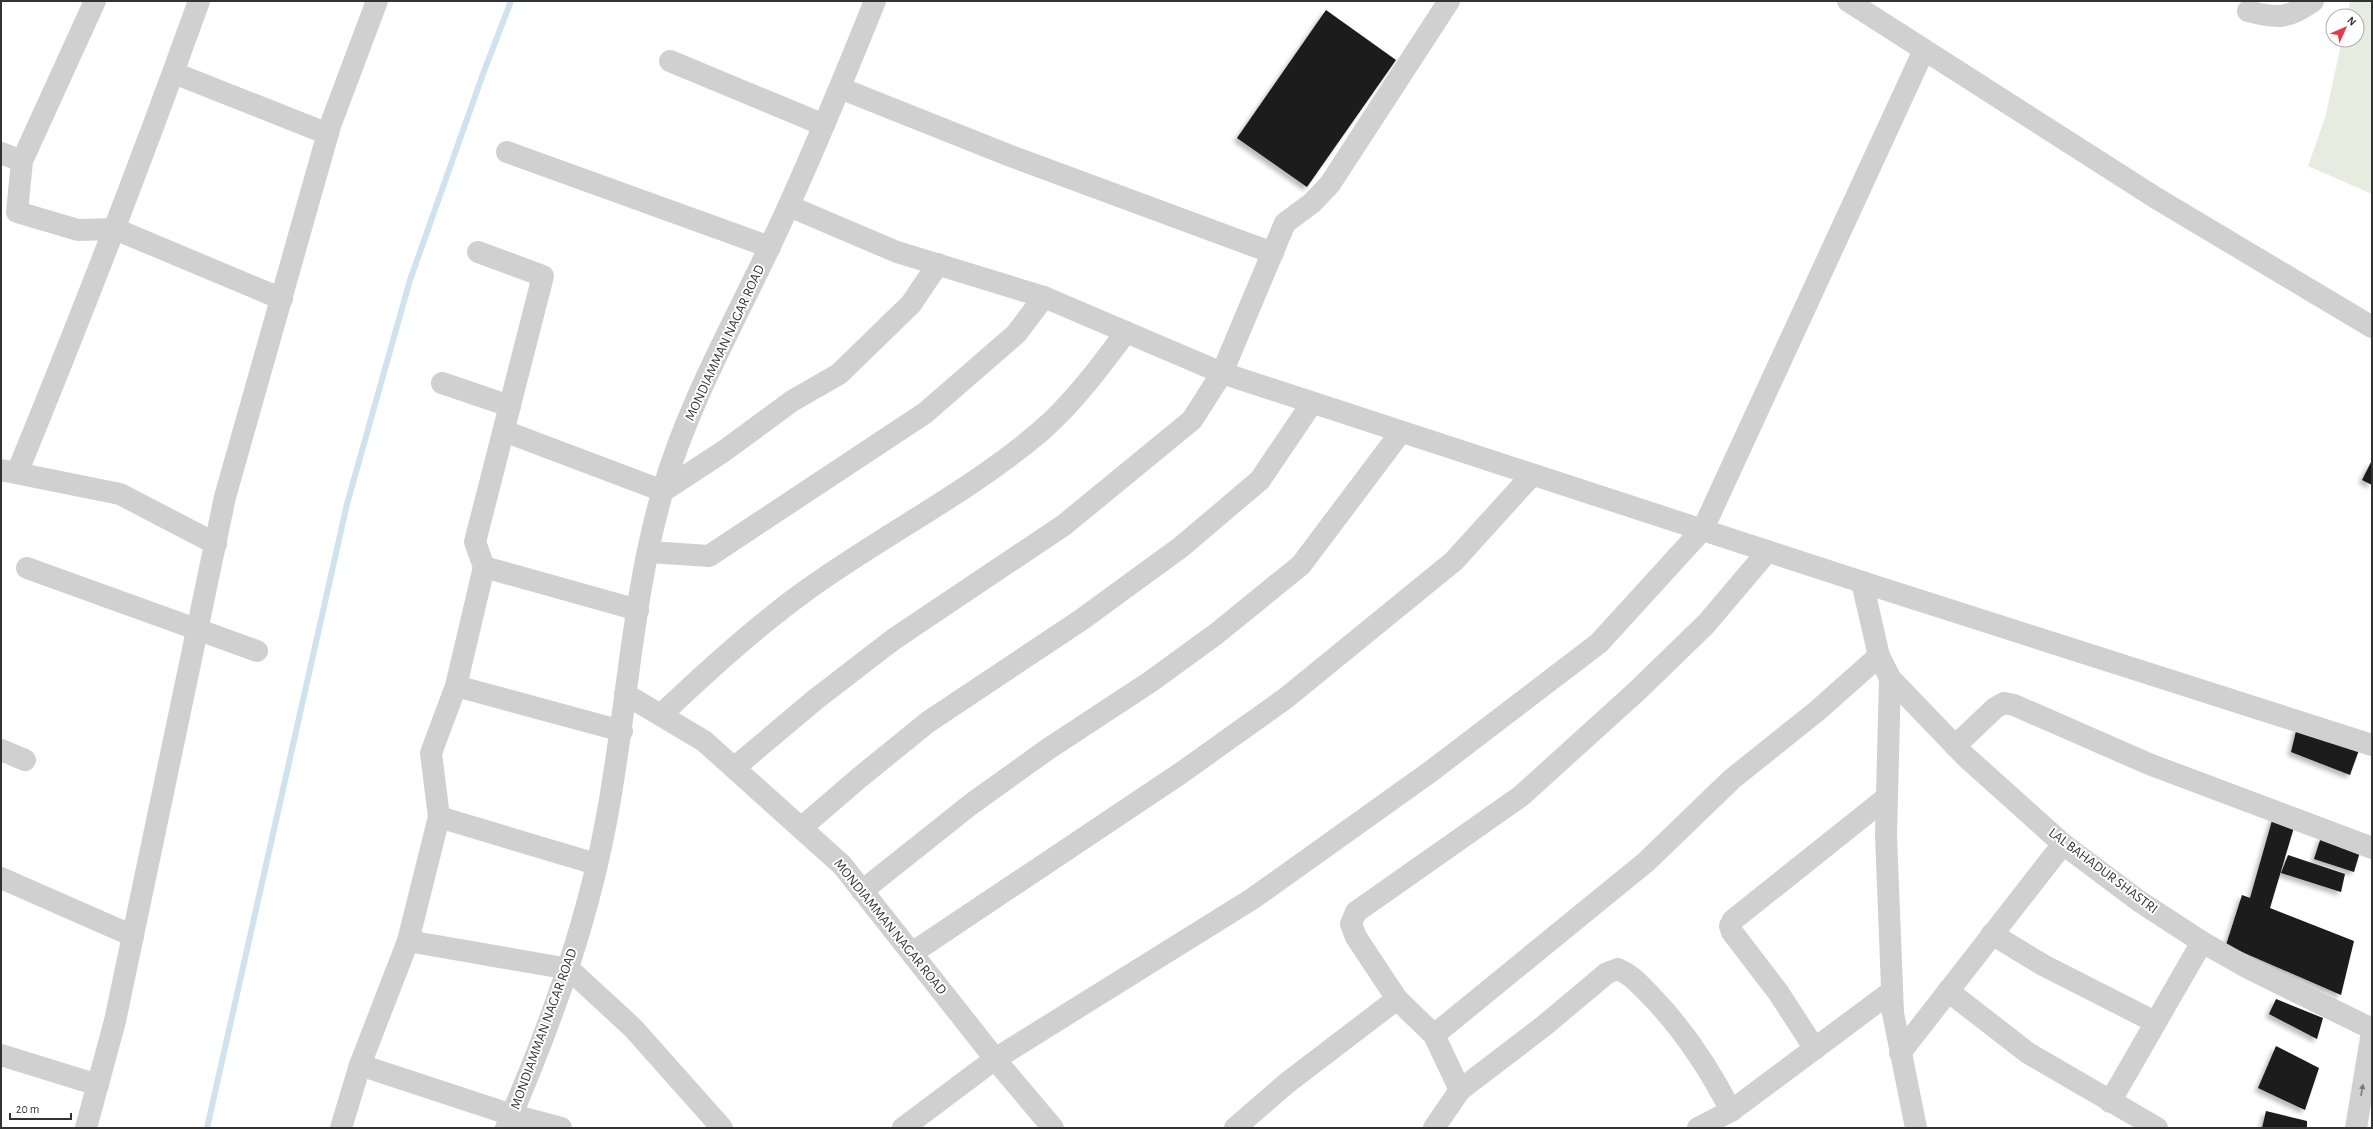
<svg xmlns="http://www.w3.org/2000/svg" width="2373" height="1129" viewBox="0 0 2373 1129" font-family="'Alegreya Sans',sans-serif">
<defs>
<filter id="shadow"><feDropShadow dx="-3.5" dy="3.5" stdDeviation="2" flood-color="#0004"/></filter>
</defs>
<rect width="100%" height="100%" fill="#fff"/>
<!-- green -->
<polygon fill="#e6ecdf" points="2350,1 2372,1 2372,194 2308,166 2325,118 2342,40 2357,40 2357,16 2347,16"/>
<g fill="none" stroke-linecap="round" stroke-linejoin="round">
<!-- stream -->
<polyline stroke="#cfe2ee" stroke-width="6" points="207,1128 347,504 410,280 483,74 511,1"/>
</g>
<!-- building -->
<g fill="#1a1a1a" filter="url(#shadow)">
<polygon points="1326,10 1396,60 1307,187 1237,138"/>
<polygon points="2372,460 2372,485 2362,480"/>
<polygon points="2297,727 2359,750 2350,775 2291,752"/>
<polygon points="2273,817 2295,824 2270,908 2354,941 2341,995 2226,945 2242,895 2250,898"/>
<polygon points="2321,837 2360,852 2354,872 2314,859"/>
<polygon points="2288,855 2345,874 2341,892 2281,873"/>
<polygon points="2276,999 2323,1018 2317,1039 2269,1014"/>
<polygon points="2276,1046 2319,1068 2305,1110 2258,1088"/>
<polygon points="2266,1111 2307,1121 2307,1128 2262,1128"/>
</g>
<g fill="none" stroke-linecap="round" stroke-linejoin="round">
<!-- minor -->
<g stroke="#d0d0d0" stroke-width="22">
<polyline points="95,1 22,161 17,212 78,230 115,229 282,299"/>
<polyline points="1848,1 2156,198 2372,327"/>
<path d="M2248,11c29,8 40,8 65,-10"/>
<polyline points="670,61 824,125"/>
<polyline points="174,73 328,134"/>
<polyline points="840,88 1008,155 1273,253"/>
<polyline points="507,152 770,247"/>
<polyline points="1,153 22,161"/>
<polyline points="789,206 897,252 1044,297 1222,373 1862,582 2372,745"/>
<polyline points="442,383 510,406"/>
<polyline points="504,431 663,491 724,451 792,401 839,374 911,304 938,264"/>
<polyline points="1,470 120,494 216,544"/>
<path d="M17,473c64,-156 125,-313 182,-472"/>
<polyline points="649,552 709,556 925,413 1016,334 1044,297"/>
<polyline points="484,567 638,610"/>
<polyline points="27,568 257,651"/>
<polyline points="1862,582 1879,656 1890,678 1965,756 2063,844 2139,901 2202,942 2248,968 2372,1029"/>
<polyline points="1890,678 1886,835 1893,1013 1916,1128"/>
<polyline points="456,686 622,731"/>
<polyline points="625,694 704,741 842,865 1004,1070 1053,1128"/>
<path d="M661,715c46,-44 92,-86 143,-123 77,-56 164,-99 237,-161 33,-29 59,-64 85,-99"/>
<polyline points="1955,746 1995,708 2004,703 2014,705 2149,764 2372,848"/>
<polyline points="1,750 25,760"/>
<polyline points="734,768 816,699 894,639 1064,525 1192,420 1222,373 1285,223 1312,203 1330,184 1449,1"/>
<polyline points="439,817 596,864"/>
<polyline points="801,828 859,778 928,722 1081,620 1181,547 1260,480 1312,403"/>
<polyline points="1,878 133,936"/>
<polyline points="862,891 970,805 1048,749 1150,682 1216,634 1301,565 1401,432"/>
<polyline points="1992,934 2043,965 2155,1022"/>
<polyline points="408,941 569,969 633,1028 722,1128"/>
<polyline points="912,953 1181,773 1286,698 1454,561 1532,475"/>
<polyline points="1948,991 2028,1053 2157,1128"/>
<polyline points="1434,1035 1646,862 1732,779 1817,711 1879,656"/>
<polyline points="1815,1049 1778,992 1732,932 1730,926 1733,920 1886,798"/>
<polyline points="1900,1053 2063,844"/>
<polyline points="1,1055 98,1085"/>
<polyline points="360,1065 512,1115 561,1128"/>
<path d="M1460,1090l85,-65 62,-52 11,-4c14,6 22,16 33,27 33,34 58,72 80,115"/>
<polyline points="2110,1102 2202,942"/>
<polyline points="86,1128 115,1021 225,497 330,126 377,1"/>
<polyline points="341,1128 360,1065 408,941 439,817 431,753 456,686 484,567 475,542 543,276 478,252"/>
<path d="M506,1128c42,-97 79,-197 99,-301 22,-111 26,-228 58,-337 25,-86 70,-165 108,-246 38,-80 71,-161 104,-243"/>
<polyline points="903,1128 995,1059 1252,899 1430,772 1599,643 1703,529 1924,50"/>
<polyline points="1235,1128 1287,1083 1397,999"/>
<polyline points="1434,1128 1460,1090 1434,1035 1397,999 1356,937 1351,924 1356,912 1521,796 1637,691 1706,624 1768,551"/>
<polyline points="1698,1128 1731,1111 1892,991"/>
<polyline points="2356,1128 2372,1032"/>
</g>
</g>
<!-- one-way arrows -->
<defs><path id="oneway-solid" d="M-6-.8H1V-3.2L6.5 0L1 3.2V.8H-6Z"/></defs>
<use fill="#7a7a7a" href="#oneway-solid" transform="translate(2362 1090) rotate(-80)"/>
<g text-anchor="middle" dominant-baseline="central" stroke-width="4" stroke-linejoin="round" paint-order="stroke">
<!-- street labels -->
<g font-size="14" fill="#333" stroke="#fff">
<text transform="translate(725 343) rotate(-65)">MONDIAMMAN NAGAR ROAD</text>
<text transform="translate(2103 871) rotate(37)">LAL BAHADUR SHASTRI</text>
<text transform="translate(890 927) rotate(51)">MONDIAMMAN NAGAR ROAD</text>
<text transform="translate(544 1029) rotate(-70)">MONDIAMMAN NAGAR ROAD</text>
</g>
</g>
<!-- border -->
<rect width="2373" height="1129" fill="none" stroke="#333333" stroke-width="4"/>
<!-- north arrow -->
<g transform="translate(2345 28) rotate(45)"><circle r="19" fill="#ffffff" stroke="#adadad"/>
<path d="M0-3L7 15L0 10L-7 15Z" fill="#e63946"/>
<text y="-6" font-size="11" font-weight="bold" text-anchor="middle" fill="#333333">N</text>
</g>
<!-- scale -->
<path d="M10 1113v6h61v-6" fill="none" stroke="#333333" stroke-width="2"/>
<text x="16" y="1113" font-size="12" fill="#333333" stroke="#ffffff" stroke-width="3" paint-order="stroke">20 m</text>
</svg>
